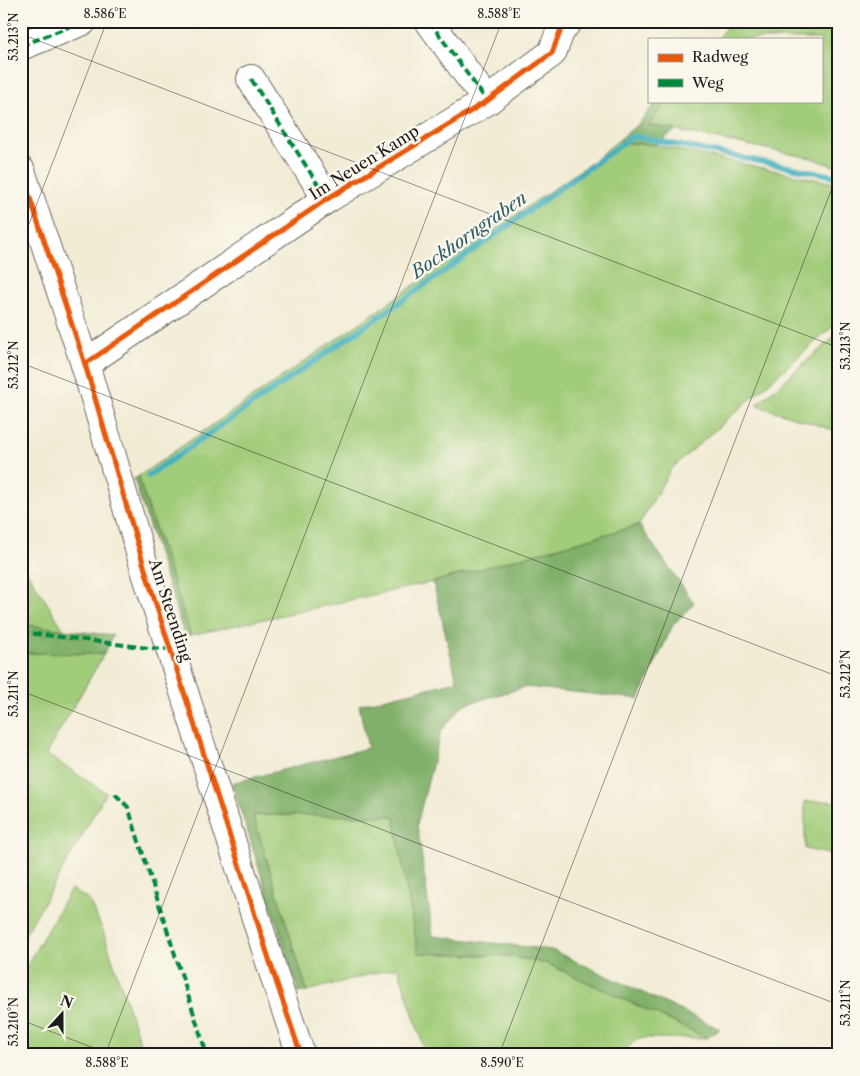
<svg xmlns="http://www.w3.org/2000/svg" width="860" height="1076" viewBox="0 0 860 1076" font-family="'Libre Caslon Text',serif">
<rect width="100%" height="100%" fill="#fbf7ec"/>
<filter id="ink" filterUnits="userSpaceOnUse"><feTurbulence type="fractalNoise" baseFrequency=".02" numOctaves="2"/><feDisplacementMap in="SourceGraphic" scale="10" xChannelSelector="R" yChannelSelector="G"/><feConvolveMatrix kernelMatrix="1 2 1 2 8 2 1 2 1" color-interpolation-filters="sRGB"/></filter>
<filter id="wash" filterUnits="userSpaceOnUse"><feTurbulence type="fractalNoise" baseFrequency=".0096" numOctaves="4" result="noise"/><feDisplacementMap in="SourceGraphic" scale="20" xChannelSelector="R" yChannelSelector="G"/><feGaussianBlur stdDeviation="1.12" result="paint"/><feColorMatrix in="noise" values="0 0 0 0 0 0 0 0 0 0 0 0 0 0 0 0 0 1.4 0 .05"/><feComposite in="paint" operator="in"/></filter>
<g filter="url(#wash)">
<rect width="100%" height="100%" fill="#f2ecd5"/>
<!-- green -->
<g fill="#a1cc79" stroke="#5e744a">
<polygon points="731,21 839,21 839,168 811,158 649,125 667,101 821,101 821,39 717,39"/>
<polygon points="619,140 628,143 655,145 839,184 839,321 671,469 639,525 433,582 191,635 141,486 139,476 592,162"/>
<polygon points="839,333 839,432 756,405"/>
<polygon points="21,562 64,630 21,624"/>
<polygon points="21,653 104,654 46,754 106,793 21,942"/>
<polygon points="826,801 839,802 839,856 805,849 805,802"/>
<polygon points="253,815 394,816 418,953 508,956 548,964 707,1038 638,1038 620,1055 426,1055 398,967 307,991"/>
<polygon points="71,889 89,900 103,931 144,1055 21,1055 21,975"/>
</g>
<!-- forest -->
<g fill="#80b069" stroke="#4e6642">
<polygon points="657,101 667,101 649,125 676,130 655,145 628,143 619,140 639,123"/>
<polygon points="139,476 141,486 191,635 185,637 134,479"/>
<polygon points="639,525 694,603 673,625 639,699 525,687 463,705 441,731 417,824 433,936 552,950 720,1029 707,1038 548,964 508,956 418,953 394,816 253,815 307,991 299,993 232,783 368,748 359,705 457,681 433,582"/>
<polygon points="21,624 64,630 113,635 104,654 21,653"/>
</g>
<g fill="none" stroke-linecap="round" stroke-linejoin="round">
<!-- stream -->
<polyline stroke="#43b1c0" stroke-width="5.5" points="148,476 442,273 633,136 839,177"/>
</g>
</g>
<g filter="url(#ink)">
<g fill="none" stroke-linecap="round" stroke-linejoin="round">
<defs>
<g id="minor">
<polyline points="429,21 487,101"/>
<polyline points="21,46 83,21"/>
<polyline points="251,79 327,199"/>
<polyline points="21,171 85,364 147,576 277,984 301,1055"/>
<polyline points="85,364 327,199 487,101 552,53 560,32 568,21"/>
</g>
</defs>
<!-- minor casing -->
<use href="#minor" stroke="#67655d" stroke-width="30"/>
<!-- minor -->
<use href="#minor" stroke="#fff" stroke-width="28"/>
<!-- quiet -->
<g stroke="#00873e" stroke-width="4" stroke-dasharray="8 4" stroke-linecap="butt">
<polyline points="429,21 487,101"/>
<polyline points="21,46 83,21"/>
<polyline points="251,79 327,199"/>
<polyline points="21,632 149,648 170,649"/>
<polyline points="115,794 128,807 207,1055"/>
</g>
<defs>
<g id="cycleway">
<polyline points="21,171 85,364 147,576 277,984 301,1055"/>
<polyline points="85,364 327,199 487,101 552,53 560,32 568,21"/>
</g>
</defs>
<!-- cycleway casing -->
<use href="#cycleway" stroke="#fbf7ec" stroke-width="8"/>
<!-- cycleway -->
<use href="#cycleway" stroke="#e8590c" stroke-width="5"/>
</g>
</g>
<!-- ticks -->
<path fill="none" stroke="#1c1c1c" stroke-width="1" stroke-opacity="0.45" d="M21,34l818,314M21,245l86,-224M21,363l818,314M21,691l818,314M21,1020l91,35M105,1055l397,-1034M499,1055l340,-885"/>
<g text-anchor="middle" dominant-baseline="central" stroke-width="5" stroke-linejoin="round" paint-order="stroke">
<!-- street labels -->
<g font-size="16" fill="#1c1c1c" stroke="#fbf7ec">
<text transform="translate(364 162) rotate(-32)">Im Neuen Kamp</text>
<text transform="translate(171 610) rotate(72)">Am Steending</text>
</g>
<!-- water labels -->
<g font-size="18" font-style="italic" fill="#2e5f66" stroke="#fbf7ec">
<text transform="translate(469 235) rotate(-35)">Bockhorngraben</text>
</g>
</g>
<!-- margin -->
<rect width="860" height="1076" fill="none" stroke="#fbf7ec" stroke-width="55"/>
<!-- legend -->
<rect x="648" y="38" width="175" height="65" fill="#fbf7ec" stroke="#a29f99"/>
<rect x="658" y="54" width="25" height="8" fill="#e8590c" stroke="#a29f99"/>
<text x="692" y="62" font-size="15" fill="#1c1c1c">Radweg</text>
<rect x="658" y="79" width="25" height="8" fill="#00873e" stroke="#a29f99"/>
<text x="692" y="88" font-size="15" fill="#1c1c1c">Weg</text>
<!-- north arrow -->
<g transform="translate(62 1014) rotate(21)" stroke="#fbf7ec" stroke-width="4" paint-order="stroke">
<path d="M0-4L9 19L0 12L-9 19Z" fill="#1c1c1c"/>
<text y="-8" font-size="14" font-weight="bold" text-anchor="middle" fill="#1c1c1c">N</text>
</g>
<rect x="28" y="28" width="804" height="1020" fill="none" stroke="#1c1c1c" stroke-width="2"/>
<g font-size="12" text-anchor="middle" fill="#1c1c1c">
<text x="105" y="18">8.586°E</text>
<text x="499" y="18">8.588°E</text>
<text transform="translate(14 37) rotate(-90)" y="4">53.213°N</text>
<text transform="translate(846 346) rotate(-90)" y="4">53.213°N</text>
<text transform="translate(14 365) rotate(-90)" y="4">53.212°N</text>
<text transform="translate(846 674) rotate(-90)" y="4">53.212°N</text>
<text transform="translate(14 694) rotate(-90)" y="4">53.211°N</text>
<text transform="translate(846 1003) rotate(-90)" y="4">53.211°N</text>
<text transform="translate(14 1022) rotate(-90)" y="4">53.210°N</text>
<text x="107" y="1067">8.588°E</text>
<text x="502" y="1067">8.590°E</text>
</g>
</svg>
